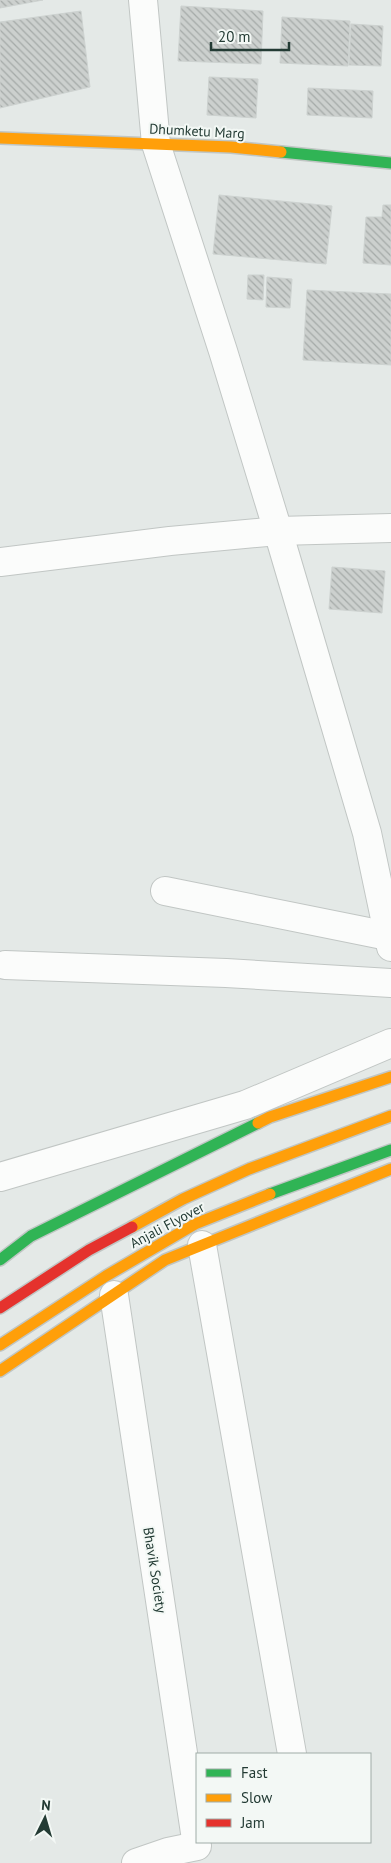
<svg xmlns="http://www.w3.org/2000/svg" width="391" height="1863" viewBox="0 0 391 1863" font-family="'PT Sans',sans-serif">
<defs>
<pattern id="building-back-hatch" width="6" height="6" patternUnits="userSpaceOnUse" patternTransform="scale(1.25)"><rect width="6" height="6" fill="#ccd0ce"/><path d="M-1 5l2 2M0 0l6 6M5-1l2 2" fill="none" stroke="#a5aaa8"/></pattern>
</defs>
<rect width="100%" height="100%" fill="#e4e9e7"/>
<!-- building -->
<g fill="url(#building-back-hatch)" stroke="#cdd2d0">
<polygon points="0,0 43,0 0,8"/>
<polygon points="181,6 263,11 261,64 178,61"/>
<polygon points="81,11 90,87 0,108 0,22"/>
<polygon points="282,17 350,21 348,66 280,63"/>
<polygon points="351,24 383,26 381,66 349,65"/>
<polygon points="209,77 258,79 256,118 207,115"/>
<polygon points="308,88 373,91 372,118 307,115"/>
<polygon points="219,195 332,206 326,264 213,254"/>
<polygon points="383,205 391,205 391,265 363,263 366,217 382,217"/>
<polygon points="248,275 264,275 263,300 247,299"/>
<polygon points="267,277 292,279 290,308 266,307"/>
<polygon points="307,290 391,294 391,365 303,360"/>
<polygon points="332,567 385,571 382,613 329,609"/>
</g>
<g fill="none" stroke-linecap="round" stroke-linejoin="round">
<defs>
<g id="street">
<polyline points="143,0 156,144 223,351 278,531 367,833 391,947"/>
<polyline points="0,562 170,541 278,531 391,528"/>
<polyline points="165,891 388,936"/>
<polyline points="5,965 226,973 391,983"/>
<polyline points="0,1177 245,1105 391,1043"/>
<polyline points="202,1245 292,1754"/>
<polyline points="114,1295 197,1846 168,1852 136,1863"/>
</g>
<g id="fast">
<polyline points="281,152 391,163"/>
<polyline points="270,1194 391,1150"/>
<polyline points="0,1260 31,1236 258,1123"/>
</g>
<g id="slow">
<polyline points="0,138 231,147 281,152"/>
<polyline points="258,1123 270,1117 391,1077"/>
<polyline points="132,1227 183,1199 249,1169 391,1116"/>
<polyline points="0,1345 106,1276 195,1224 270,1194"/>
<polyline points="0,1371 165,1260 391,1169"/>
</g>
<polyline id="jam" points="0,1308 89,1250 132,1227"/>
</defs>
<!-- street casing -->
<use href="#street" stroke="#c1c6c4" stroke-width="30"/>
<!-- fast casing -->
<use href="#fast" stroke="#c0c6c4" stroke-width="14"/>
<!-- slow casing -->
<use href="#slow" stroke="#c0c6c4" stroke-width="14"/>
<!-- jam casing -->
<use href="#jam" stroke="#c0c6c4" stroke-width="14"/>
<!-- street -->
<use href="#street" stroke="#fbfcfb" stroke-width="28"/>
<!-- fast -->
<use href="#fast" stroke="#30b455" stroke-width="11"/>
<!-- slow -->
<use href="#slow" stroke="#ff9f0a" stroke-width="11"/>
<!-- jam -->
<use href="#jam" stroke="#e5322d" stroke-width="11"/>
</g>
<g text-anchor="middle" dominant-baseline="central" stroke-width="4" stroke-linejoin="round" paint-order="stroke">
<!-- street labels -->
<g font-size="14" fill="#233b34" stroke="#f3f8f5">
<text transform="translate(197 131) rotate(3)">Dhumketu Marg</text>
<text transform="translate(167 1225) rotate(-28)">Anjali Flyover</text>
<text transform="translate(155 1570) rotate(81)">Bhavik Society</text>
</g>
</g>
<!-- legend -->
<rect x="196" y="1753" width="175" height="90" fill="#f3f8f5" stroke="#a0aca8"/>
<rect x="206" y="1769" width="25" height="8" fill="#30b455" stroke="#a0aca8"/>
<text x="241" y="1778" font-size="15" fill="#233b34">Fast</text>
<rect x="206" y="1794" width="25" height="8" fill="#ff9f0a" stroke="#a0aca8"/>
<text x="241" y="1803" font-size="15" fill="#233b34">Slow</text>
<rect x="206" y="1819" width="25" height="8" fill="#e5322d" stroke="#a0aca8"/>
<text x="241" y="1828" font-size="15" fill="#233b34">Jam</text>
<!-- north arrow -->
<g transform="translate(45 1818) rotate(5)" stroke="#f3f8f5" stroke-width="4" paint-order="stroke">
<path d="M0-4L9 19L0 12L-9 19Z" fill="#233b34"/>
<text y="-8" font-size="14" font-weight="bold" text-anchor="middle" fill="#233b34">N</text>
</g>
<!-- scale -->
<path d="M211 42v8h78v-8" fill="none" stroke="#233b34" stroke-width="2.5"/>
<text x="218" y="42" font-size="15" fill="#233b34" stroke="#f3f8f5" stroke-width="4" paint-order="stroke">20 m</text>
</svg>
